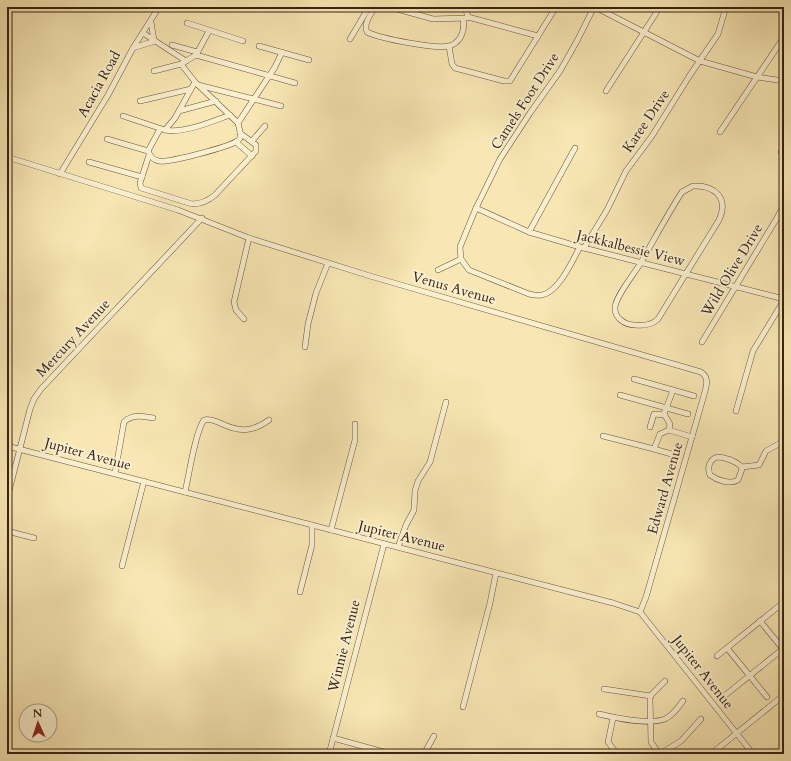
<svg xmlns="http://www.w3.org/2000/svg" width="791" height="761" viewBox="0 0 791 761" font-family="Cardo,serif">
<rect width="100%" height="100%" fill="#f8e7b4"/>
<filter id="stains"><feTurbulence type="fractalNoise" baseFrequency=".005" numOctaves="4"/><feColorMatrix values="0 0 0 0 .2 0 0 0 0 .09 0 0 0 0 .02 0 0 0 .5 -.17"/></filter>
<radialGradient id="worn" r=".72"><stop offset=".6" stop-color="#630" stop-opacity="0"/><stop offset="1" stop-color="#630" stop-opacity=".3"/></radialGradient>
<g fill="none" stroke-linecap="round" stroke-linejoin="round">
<defs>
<g id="minor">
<path d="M375,7c-4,7 -12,17 -8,25 12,6 73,19 85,13 10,-5 13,-16 11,-26"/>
<polyline points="390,7 433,19 467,18"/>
<polyline points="465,7 468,17 538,36"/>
<polyline points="595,7 700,61 757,77 784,81"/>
<polyline points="151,22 154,41"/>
<polyline points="187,23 243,41"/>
<polyline points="143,33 186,61"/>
<polyline points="350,39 369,7"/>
<polyline points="172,45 197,52"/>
<polyline points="259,46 309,60"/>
<polyline points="449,46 452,64 455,68 504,81 510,81 556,7"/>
<polyline points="133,48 155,41"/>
<polyline points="196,55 295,83"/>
<polyline points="181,64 195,82 238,123"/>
<polyline points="154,71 181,64 196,55 209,31"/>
<polyline points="198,85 281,106"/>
<polyline points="606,91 660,7"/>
<polyline points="140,101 191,89"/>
<polyline points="179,111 216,101"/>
<path d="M123,116l42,14c18,4 48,-9 65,-15"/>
<polyline points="165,130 175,118 195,82"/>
<polyline points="720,132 784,37"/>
<path d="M107,139l41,12c2,5 5,9 11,10 9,2 70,-14 78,-20 3,-1 2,-2 4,-5l-3,-13 37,-56 7,-15"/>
<polyline points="252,141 265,126"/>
<polyline points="236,142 252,156"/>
<polyline points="148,151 160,129"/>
<polyline points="781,152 784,146"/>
<path d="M149,155l-9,28 1,5 51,16c9,0 16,-3 23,-9l41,-44v-6l-16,-12"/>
<path d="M7,157l171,53 71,28 121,38 331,96c9,6 5,15 3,23l-58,202 -6,15"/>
<polyline points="89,162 142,177"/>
<polyline points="60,174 108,95 133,48 159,7"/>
<path d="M693,186c22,-1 36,12 26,34l-61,99c-6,6 -15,7 -23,6 -10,0 -21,-7 -20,-18 1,-11 19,-33 25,-43 14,-24 27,-49 42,-72z"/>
<polyline points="476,208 529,232 580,247 784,299"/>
<polyline points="529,232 575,148"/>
<path d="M580,247c-8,14 -21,45 -38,48 -5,1 -9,0 -13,-1l-60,-24 -8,-11 -1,-12 16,-39 24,-49 30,-46 30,-42 17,-30 17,-34"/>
<polyline points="584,248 607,210 626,171 652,136 690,75 718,34 726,7"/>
<polyline points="438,270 461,259"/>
<polyline points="244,319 236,310 234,302 249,238"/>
<polyline points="702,342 777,218 781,210"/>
<polyline points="305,347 308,324 316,293 328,263"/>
<polyline points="634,379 694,396"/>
<polyline points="673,390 664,414 670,424 669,430 692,437"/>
<polyline points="620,395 688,414"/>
<polyline points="736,411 753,351 784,300"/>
<polyline points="650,427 654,414 665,415"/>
<polyline points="669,430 660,434 654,449 675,455"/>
<polyline points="603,436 654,449"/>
<polyline points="7,446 613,603 640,612 753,754"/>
<path d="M717,457c8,0 18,4 24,9l1,3 -4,11c-8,5 -21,0 -28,-5 -3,-7 -1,-15 7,-18z"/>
<polyline points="742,467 759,465 766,451 784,441"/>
<path d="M115,473l9,-51c8,-8 19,-6 29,-4"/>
<path d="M185,492c4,-16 10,-60 19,-72 6,-2 11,1 16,3 19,9 31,10 49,-3"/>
<polyline points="7,499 30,409 34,399 41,389 202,218"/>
<polyline points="331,530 355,440 355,424"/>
<polyline points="7,531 34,538"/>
<polyline points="398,547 406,525 414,510 415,491 418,481 430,462 446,402"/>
<polyline points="122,566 144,481"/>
<polyline points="300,592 312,545 312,525"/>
<polyline points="760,621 783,649"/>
<polyline points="727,648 767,697"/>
<polyline points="717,656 784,602"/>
<polyline points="604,689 651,696"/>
<polyline points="723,697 784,648"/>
<polyline points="463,707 490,603 496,573"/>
<path d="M599,714c16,4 50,11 66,5 7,-3 13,-11 18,-18"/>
<polyline points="613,718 608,742 617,754"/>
<polyline points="333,738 391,754"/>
<polyline points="329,754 384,544"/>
<polyline points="424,754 434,736"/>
<polyline points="659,754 651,742 650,698 652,694 665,681"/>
<polyline points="660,754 681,741 701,719"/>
<polyline points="711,754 784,695"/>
</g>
</defs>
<!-- minor casing -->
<use href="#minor" stroke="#66543d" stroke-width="6"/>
<!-- minor -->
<use href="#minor" stroke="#faefce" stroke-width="5"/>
</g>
<g text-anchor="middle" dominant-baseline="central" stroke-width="4" stroke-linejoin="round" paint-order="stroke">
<!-- street labels -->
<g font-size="14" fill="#362315" stroke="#faefce">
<text transform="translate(99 84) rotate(-61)">Acacia Road</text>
<text transform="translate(525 101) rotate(-57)">Camels Foot Drive</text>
<text transform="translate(646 121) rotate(-56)">Karee Drive</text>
<text transform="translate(631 248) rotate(14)">Jackkalbessie View</text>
<text transform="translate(732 270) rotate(-59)">Wild Olive Drive</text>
<text transform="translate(454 288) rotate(16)">Venus Avenue</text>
<text transform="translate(73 338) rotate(-47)">Mercury Avenue</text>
<text transform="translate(88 454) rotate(15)">Jupiter Avenue</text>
<text transform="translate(665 488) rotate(-74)">Edward Avenue</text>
<text transform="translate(402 536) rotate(14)">Jupiter Avenue</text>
<text transform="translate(344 646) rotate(-76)">Winnie Avenue</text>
<text transform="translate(703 672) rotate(52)">Jupiter Avenue</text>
</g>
</g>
<!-- margin -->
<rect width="791" height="761" fill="none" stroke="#f8e7b4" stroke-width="24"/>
<rect x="8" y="8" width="775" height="745" fill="none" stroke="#362315" stroke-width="2"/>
<rect x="12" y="12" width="767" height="737" fill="none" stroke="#362315"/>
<!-- north arrow -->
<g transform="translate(38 723) rotate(357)"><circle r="19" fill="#faefce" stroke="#ac9d84"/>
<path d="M0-3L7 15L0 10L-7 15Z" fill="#8f2418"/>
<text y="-6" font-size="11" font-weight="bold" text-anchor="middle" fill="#362315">N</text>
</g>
<rect width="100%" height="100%" filter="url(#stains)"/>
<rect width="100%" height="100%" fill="url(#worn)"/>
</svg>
